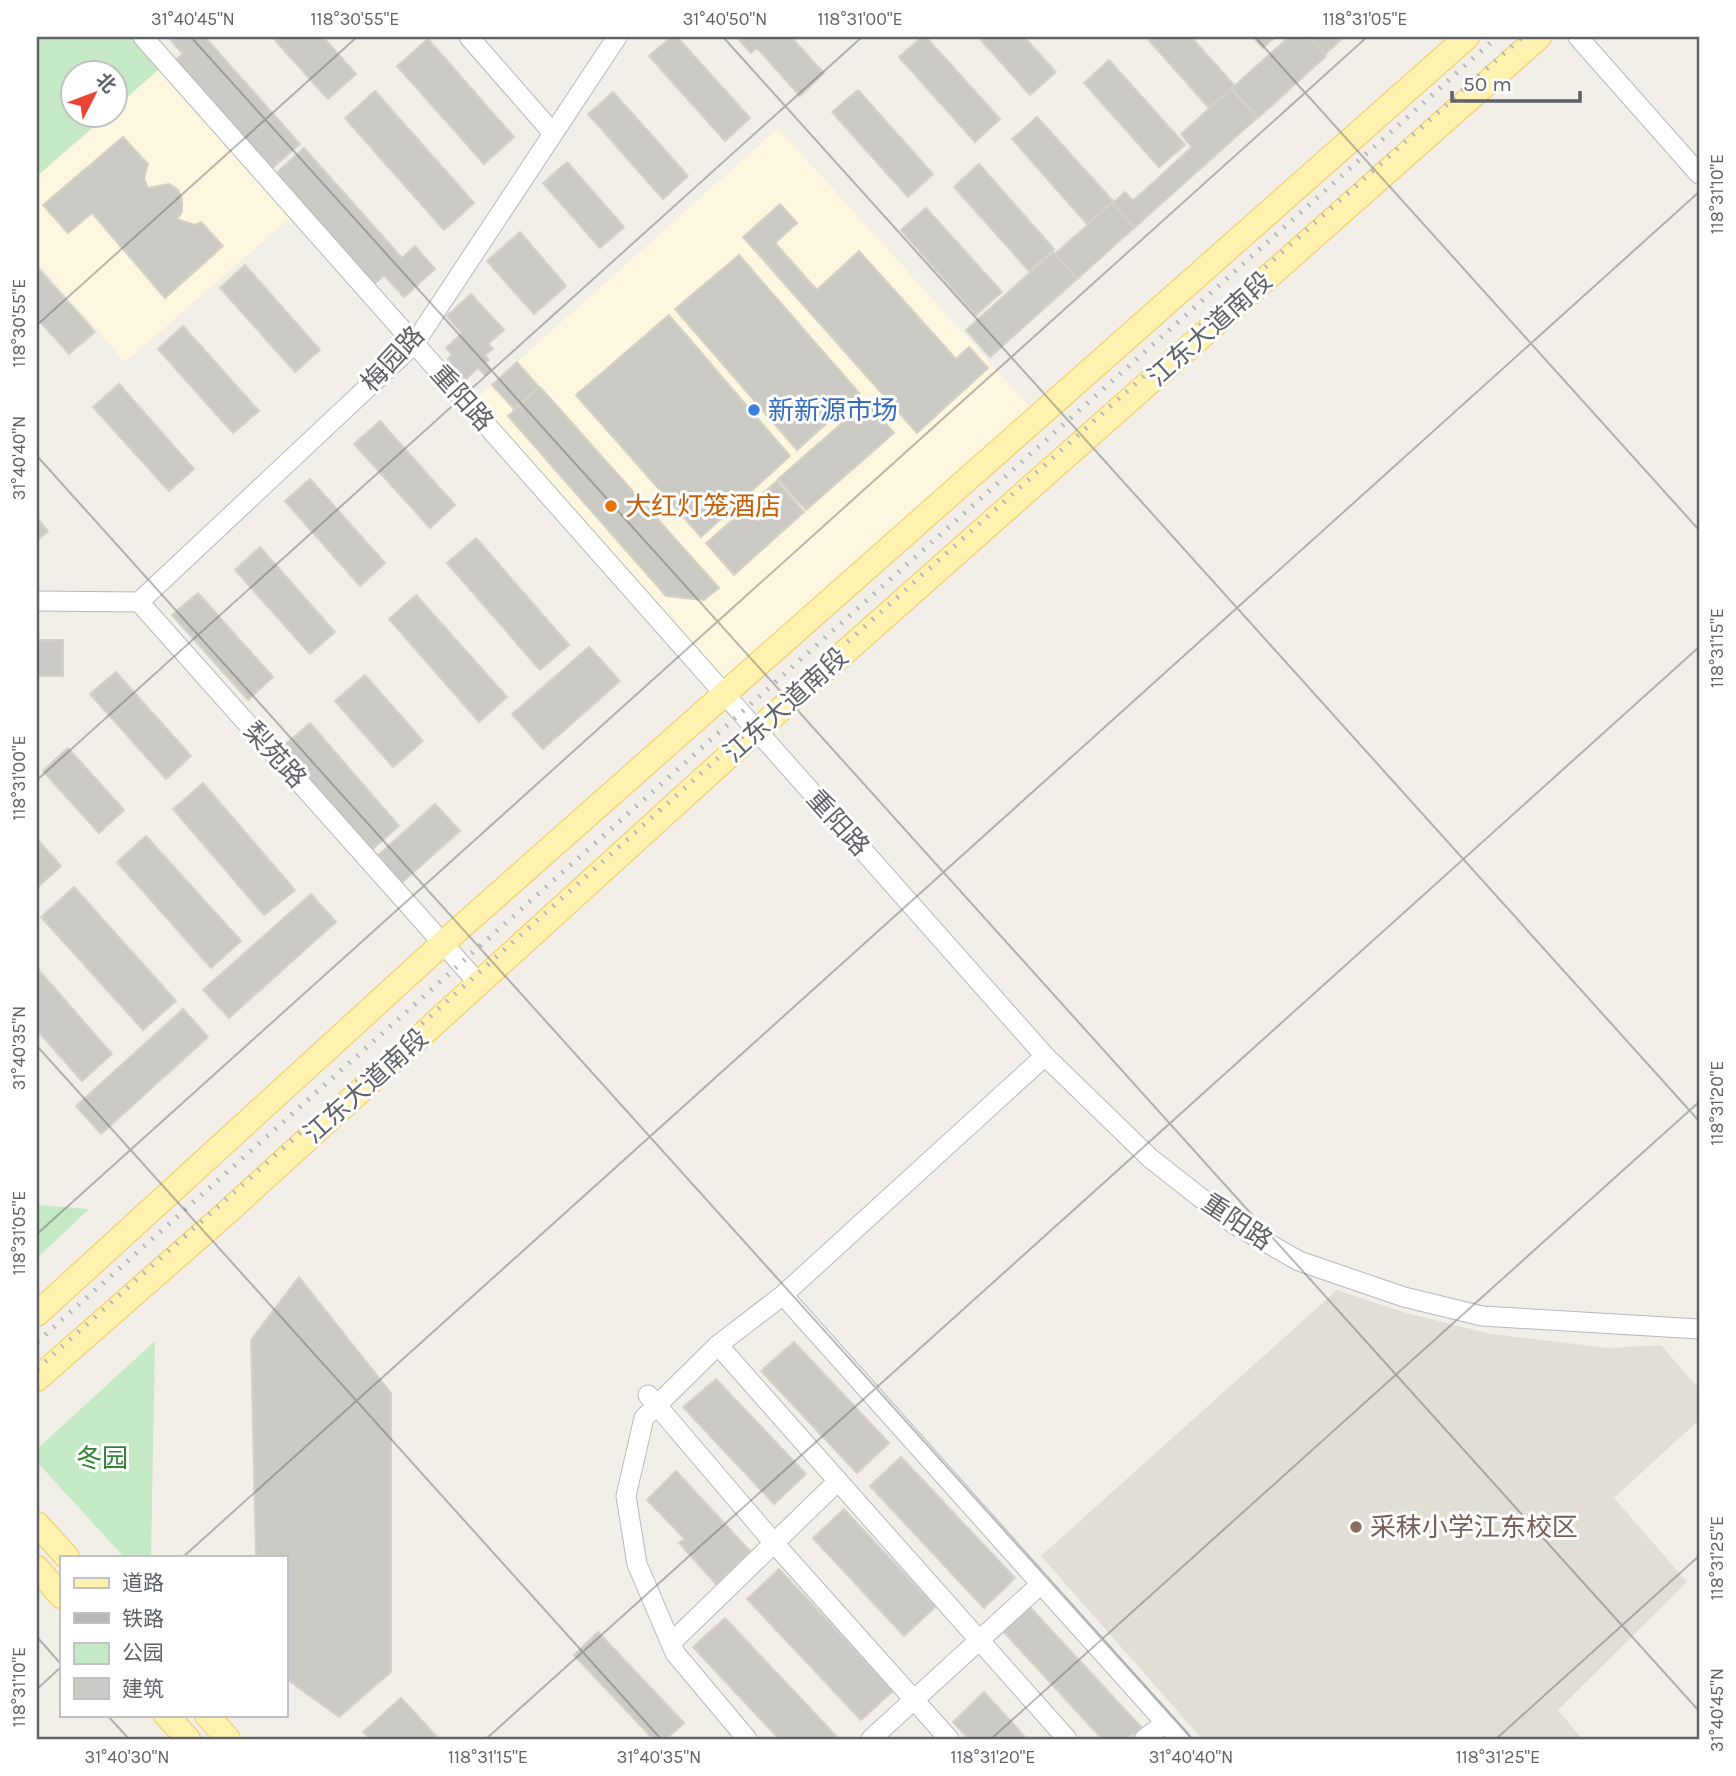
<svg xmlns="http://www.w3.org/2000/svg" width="1736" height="1776" viewBox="0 0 1736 1776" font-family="Karla,'Noto Sans SC',sans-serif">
<rect width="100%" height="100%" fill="#f1efe8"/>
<!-- commercial -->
<g fill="#fef7e0">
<polygon points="166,63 297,212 125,362 37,261 37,176 106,116 116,116 116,107"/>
<polygon points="778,128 1038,416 725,693 470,404"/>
</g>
<!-- education -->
<polygon fill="#e1ded6" points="1337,1290 1406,1313 1491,1334 1609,1348 1661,1345 1699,1389 1699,1420 1614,1498 1687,1582 1558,1710 1582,1739 1202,1739 1041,1556"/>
<!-- green -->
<g fill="#c5e8c5">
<polygon points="37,37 143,37 166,63 116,107 116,74 74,74 74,116 106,116 37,176"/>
<polygon points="37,1205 89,1209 37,1258"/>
<polygon points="155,1341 151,1557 124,1557 37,1462 37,1449"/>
</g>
<!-- building -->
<g fill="#cccac5" stroke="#d6d1c6" stroke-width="2">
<polygon points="168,37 205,37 300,144 269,171 173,62 183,54"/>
<polygon points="272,37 323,37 356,74 328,99"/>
<polygon points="671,37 677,37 750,118 725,141 649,56"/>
<polygon points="736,37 791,37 824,73 800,96 757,48 751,53"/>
<polygon points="922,37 926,37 1000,119 975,142 899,57"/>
<polygon points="978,37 1024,37 1056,72 1030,95"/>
<polygon points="1146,37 1191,37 1234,85 1209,108"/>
<polygon points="1253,37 1275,37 1263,48"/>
<polygon points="1289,37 1308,37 1326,56 1258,118 1232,88"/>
<polygon points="1309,37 1344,37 1325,54"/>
<polygon points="428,39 514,137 484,164 397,66"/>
<polygon points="1109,60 1185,145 1159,167 1084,83"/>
<polygon points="1231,89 1257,118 1134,228 1113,203 1125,192 1133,201 1192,147 1181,134"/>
<polygon points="858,90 933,174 908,197 832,112"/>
<polygon points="375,91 474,203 444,230 345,118"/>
<polygon points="613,92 688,176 663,199 588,114"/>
<polygon points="1037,117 1113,201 1087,224 1012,139"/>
<polygon points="123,137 148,164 144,179 148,188 169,184 178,190 182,199 182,212 177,219 195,225 201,222 223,246 165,298 92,213 68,233 43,205"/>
<polygon points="304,148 402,258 415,246 435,269 404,297 384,275 373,285 274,175"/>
<polygon points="567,162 624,227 600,248 543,183"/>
<polygon points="979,164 1054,249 1029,271 954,187"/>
<polygon points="1112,203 1134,228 1077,279 1055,254"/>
<polygon points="780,204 797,223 775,243 817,290 859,251 956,359 969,347 988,368 917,433 743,237"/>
<polygon points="926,208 1002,292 976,315 901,230"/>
<polygon points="520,232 566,286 534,314 487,261"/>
<polygon points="1053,252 1077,279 990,357 966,330"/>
<polygon points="739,255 860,394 797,450 675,309"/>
<polygon points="245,265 320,350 295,372 220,288"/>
<polygon points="37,267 95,332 69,354 37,318"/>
<polygon points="471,294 504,330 488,344 493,349 485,355 489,360 485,363 491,370 485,375 478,368 462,383 448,366 448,359 452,355 446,348 462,333 447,316"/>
<polygon points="669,315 790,456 701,537 576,395"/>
<polygon points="183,326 259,411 233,433 158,349"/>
<polygon points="517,362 539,387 514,409 492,385"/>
<polygon points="119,384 194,469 169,491 93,407"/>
<polygon points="540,387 719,588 704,600 666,596 508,416"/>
<polygon points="866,402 894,433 806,510 778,479"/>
<polygon points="380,421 455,505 430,528 354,444"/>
<polygon points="310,479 385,563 360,586 285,501"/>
<polygon points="777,481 804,512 734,575 706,543"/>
<polygon points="37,518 48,531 37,541"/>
<polygon points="476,538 569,645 540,670 447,563"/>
<polygon points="260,547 335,632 310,654 235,570"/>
<polygon points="198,593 273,677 248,700 172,615"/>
<polygon points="416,595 507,697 479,722 389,619"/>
<rect x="37" y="640" width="26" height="36"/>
<polygon points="589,647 620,681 543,749 512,714"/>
<polygon points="116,672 191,756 166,779 90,694"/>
<polygon points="365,675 423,741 393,767 335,701"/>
<polygon points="310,723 399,826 368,853 279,750"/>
<polygon points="68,748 124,810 99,833 43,771"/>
<polygon points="203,783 295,890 264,915 173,809"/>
<polygon points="435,804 460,831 398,886 374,859"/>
<polygon points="146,836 241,941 211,968 117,862"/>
<polygon points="37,839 61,866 37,888"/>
<polygon points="74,887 176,1001 143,1030 41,917"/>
<polygon points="311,894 336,922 229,1018 203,990"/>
<polygon points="37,968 112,1054 82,1081 37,1030"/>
<polygon points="183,1009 208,1037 101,1134 76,1106"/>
<polygon points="299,1277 391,1393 391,1672 339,1717 285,1678 285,1557 256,1557 251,1340"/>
<polygon points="794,1342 889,1443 857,1473 761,1371"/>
<polygon points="716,1379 806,1474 774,1504 683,1407"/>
<polygon points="901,1457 1015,1578 984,1608 870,1486"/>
<polygon points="676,1471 750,1551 716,1584 679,1543 685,1539 647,1500"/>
<polygon points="844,1509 935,1607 904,1636 813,1538"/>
<polygon points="779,1569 893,1691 861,1720 747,1599"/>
<polygon points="1028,1605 1141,1727 1127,1739 1102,1739 1002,1630"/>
<polygon points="725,1618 839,1739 779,1739 693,1647"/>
<polygon points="598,1632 684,1723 666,1739 653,1739 574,1655"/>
<polygon points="984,1692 1027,1739 969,1739 953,1722"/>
<polygon points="401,1698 439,1739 370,1739 363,1732"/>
</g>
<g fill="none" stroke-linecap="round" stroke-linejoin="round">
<defs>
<g id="minor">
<polyline points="143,37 1045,1056 1150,1158 1234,1224 1299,1261 1404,1297 1482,1316 1699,1329"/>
<polyline points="469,37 552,132"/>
<polyline points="1578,37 1699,174"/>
<polyline points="37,601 139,602 479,984"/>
<polyline points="139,602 414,344 617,37"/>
<polyline points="783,1295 1041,1584 871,1739"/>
<polyline points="648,1395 774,1543 949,1739"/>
<polyline points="838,1481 1067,1739"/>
<polyline points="1041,1584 1180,1739"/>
<polyline points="671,1643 838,1481 718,1345"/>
<polyline points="747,1739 675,1653 637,1564 626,1496 644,1418 718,1345 783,1295 1045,1056"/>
<polyline points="1144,1739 1165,1723"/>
</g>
<g id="major">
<polyline points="37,1314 442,944 1467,37"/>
<polyline points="37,1379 223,1216 756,731 1539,37"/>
<polyline points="37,1524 67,1557"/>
<polyline points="37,1568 61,1596"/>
<polyline points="166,1715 188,1739"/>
<polyline points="207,1715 228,1739"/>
</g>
</defs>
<!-- minor casing -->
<use href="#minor" stroke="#b5b8bc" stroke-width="21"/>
<!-- major casing -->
<use href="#major" stroke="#f2c960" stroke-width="26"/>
<!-- minor -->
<use href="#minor" stroke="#fff" stroke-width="19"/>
<!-- major -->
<use href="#major" stroke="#fff2af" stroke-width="24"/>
<!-- rail -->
<g stroke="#b6b7b8" stroke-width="5" stroke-dasharray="2 9" stroke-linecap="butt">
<polyline points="37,1342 1497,37"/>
<polyline points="37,1369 1522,37"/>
</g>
</g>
<!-- ticks -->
<path fill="none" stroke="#5f6368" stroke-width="2" stroke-opacity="0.45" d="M191,37l1508,1674M723,37l976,1084M1255,37l444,493M37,325l320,-288M37,456l1155,1283M37,780l825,-743M37,1046l624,693M37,1234l1330,-1197M183,1557l1516,-1365M37,1637l24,27M37,1689l24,-22M107,1715l22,24M486,1739l1213,-1092M991,1739l708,-637M1496,1739l203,-183"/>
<!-- markers -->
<circle fill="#3f7fe0" stroke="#fff" stroke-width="2.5" cx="754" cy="410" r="7"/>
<circle fill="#e8710a" stroke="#fff" stroke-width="2.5" cx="611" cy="506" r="7"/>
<circle fill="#8d6e63" stroke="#fff" stroke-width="2.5" cx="1356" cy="1527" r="7"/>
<g text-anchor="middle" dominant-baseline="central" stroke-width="6" stroke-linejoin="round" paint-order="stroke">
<!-- street labels -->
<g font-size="26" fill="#5f6368" stroke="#fff">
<text transform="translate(1210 329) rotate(-42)">江东大道南段</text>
<text transform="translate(393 359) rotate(-47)">梅园路</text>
<text transform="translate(462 398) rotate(48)">重阳路</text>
<text transform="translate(786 705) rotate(-42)">江东大道南段</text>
<text transform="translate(275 755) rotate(48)">梨苑路</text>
<text transform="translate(838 823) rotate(48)">重阳路</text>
<text transform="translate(366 1086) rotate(-42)">江东大道南段</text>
<text transform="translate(1237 1222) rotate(34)">重阳路</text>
</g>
<!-- shop labels -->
<g font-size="26" fill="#366cbe" stroke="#fff" text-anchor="start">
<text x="768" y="410">新新源市场</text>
</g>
<!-- food labels -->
<g font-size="26" fill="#c56008" stroke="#fff" text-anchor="start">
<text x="625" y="506">大红灯笼酒店</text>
</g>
<!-- park labels -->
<g font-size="26" fill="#348238" stroke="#fff">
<text x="102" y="1458">冬园</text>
</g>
<!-- education labels -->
<g font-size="26" fill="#785e54" stroke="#fff" text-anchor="start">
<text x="1370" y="1527">采秣小学江东校区</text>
</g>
</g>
<!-- border -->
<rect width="1736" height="1776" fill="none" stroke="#ffffff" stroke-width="77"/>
<!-- legend -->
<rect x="60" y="1556" width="228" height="161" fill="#ffffff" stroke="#bfc1c3" stroke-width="2"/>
<rect x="74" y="1578" width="35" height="10" fill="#fff2af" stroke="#bfc1c3" stroke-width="2"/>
<text x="122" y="1590" font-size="21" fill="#5f6368">道路</text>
<rect x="74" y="1613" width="35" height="10" fill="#b6b7b8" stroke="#bfc1c3" stroke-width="2"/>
<text x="122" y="1626" font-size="21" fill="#5f6368">铁路</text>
<rect x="74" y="1643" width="35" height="21" fill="#c5e8c5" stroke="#bfc1c3" stroke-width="2"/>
<text x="122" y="1660" font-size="21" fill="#5f6368">公园</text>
<rect x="74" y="1678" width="35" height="21" fill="#cccac5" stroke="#bfc1c3" stroke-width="2"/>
<text x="122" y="1696" font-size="21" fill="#5f6368">建筑</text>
<!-- north arrow -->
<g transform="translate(94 94) rotate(48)"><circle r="33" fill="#ffffff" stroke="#bfc1c3" stroke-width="2"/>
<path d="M0-5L12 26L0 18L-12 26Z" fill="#ea4335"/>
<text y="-10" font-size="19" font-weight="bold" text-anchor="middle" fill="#5f6368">北</text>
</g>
<!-- scale -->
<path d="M1452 91v10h128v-10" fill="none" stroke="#5f6368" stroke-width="3.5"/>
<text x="1463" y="91" font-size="21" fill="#5f6368" stroke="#ffffff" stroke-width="5" paint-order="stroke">50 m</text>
<rect x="38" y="38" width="1660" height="1700" fill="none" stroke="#5f6368" stroke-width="2.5"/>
<g font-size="18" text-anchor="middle" fill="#5f6368">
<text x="193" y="25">31°40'45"N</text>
<text x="355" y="25">118°30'55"E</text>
<text x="725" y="25">31°40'50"N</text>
<text x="860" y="25">118°31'00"E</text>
<text x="1365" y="25">118°31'05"E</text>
<text transform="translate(1717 194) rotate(-90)" y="6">118°31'10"E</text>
<text transform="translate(19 323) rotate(-90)" y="6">118°30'55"E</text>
<text transform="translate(19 458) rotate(-90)" y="6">31°40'40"N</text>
<text transform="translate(1717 648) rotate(-90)" y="6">118°31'15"E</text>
<text transform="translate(19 778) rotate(-90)" y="6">118°31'00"E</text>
<text transform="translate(19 1048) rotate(-90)" y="6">31°40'35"N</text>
<text transform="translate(1717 1103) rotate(-90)" y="6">118°31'20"E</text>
<text transform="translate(19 1233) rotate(-90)" y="6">118°31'05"E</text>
<text transform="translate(1717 1558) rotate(-90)" y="6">118°31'25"E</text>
<text transform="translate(19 1687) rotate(-90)" y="6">118°31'10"E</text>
<text transform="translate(1717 1710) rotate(-90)" y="6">31°40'45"N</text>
<text x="127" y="1763">31°40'30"N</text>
<text x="488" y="1763">118°31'15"E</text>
<text x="659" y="1763">31°40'35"N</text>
<text x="993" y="1763">118°31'20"E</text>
<text x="1191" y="1763">31°40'40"N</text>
<text x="1498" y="1763">118°31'25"E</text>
</g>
</svg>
